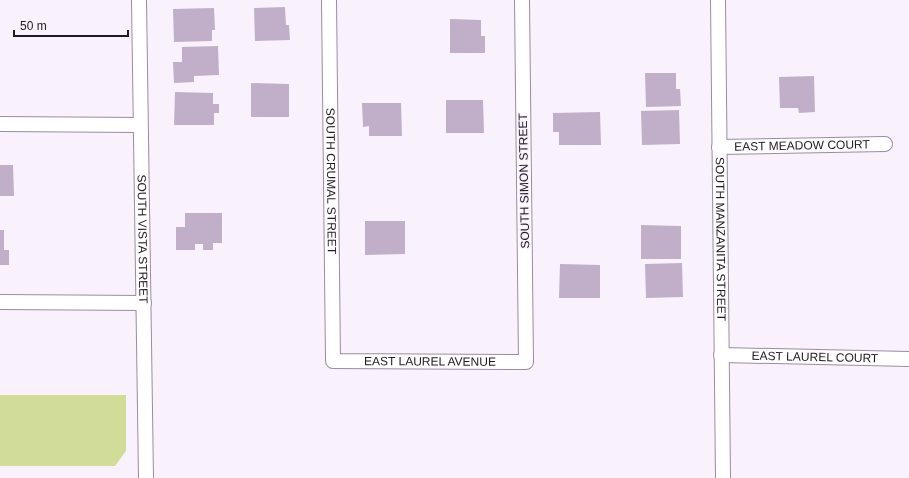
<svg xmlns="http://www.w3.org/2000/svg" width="909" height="478" viewBox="0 0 909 478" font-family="Helvetica,sans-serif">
<rect width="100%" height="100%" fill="#f9f1fc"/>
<!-- green -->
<polygon fill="#d1dc98" points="0,395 126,395 126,451 115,466 0,466"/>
<!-- building -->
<g fill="#c1afc9">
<polygon points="285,7 286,25 289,25 290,40 255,41 254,8"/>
<polygon points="214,8 215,30 212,30 212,41 174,42 173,9"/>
<polygon points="450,19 481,20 481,36 485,36 485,53 450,53"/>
<polygon points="218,46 219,75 194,76 194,82 174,83 173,62 182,62 182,47"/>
<polygon points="645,73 676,73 676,89 680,89 681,106 646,107"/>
<polygon points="814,76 815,112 799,113 798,108 780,108 779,77"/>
<polygon points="251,83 289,84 289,117 251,117"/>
<polygon points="175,92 213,93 213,104 219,104 219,113 214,113 214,125 174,125"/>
<polygon points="446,100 483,100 484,133 446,133"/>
<polygon points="362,103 401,103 402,136 369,136 369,126 363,127"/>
<polygon points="679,110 680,144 642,145 641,111"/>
<polygon points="600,112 601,145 559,145 559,132 553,132 553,113"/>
<polygon points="0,165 13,165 14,196 0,196"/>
<polygon points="185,213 222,213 222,243 213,243 213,250 203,250 203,244 195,244 195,250 176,250 176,227 185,227"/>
<polygon points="365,221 405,221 405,254 365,255"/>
<polygon points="641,225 681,226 681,259 641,259"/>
<polygon points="0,230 4,230 4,250 9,250 9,265 0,265"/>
<polygon points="682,263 683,297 646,298 645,264"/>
<polygon points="560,264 600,265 600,298 559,298"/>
</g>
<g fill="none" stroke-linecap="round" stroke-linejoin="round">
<defs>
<g id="street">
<path id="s1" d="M139,0l7,478"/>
<path id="s2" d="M329,0l4,361 193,1 -4,-362"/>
<path id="s3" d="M718,0l5,478"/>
<polyline points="0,124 140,125"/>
<path id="s4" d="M719,147l166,-3"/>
<polyline points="0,302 144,303"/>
<path id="s5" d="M721,355l188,4"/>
</g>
</defs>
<!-- street casing -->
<use href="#street" stroke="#9c8ba3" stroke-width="16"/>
<!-- street -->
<use href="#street" stroke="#fff" stroke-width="14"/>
</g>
<g text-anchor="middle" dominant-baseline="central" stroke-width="3" stroke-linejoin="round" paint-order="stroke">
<!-- street labels -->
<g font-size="12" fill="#211a23" stroke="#f9f1fc">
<text stroke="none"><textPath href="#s4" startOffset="83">EAST MEADOW COURT</textPath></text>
<text stroke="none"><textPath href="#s2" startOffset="181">SOUTH CRUMAL STREET</textPath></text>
<text transform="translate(524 181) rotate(-91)">SOUTH SIMON STREET</text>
<text stroke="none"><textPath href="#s1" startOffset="239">SOUTH VISTA STREET</textPath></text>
<text stroke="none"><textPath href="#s3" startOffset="239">SOUTH MANZANITA STREET</textPath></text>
<text stroke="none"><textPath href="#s5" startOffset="94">EAST LAUREL COURT</textPath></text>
<text stroke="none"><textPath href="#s2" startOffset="458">EAST LAUREL AVENUE</textPath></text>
</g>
</g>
<!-- scale -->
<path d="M14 30v6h114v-6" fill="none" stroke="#211a23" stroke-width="2"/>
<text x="20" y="30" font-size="12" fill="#211a23" stroke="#f9f1fc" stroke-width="3" paint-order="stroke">50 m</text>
</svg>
